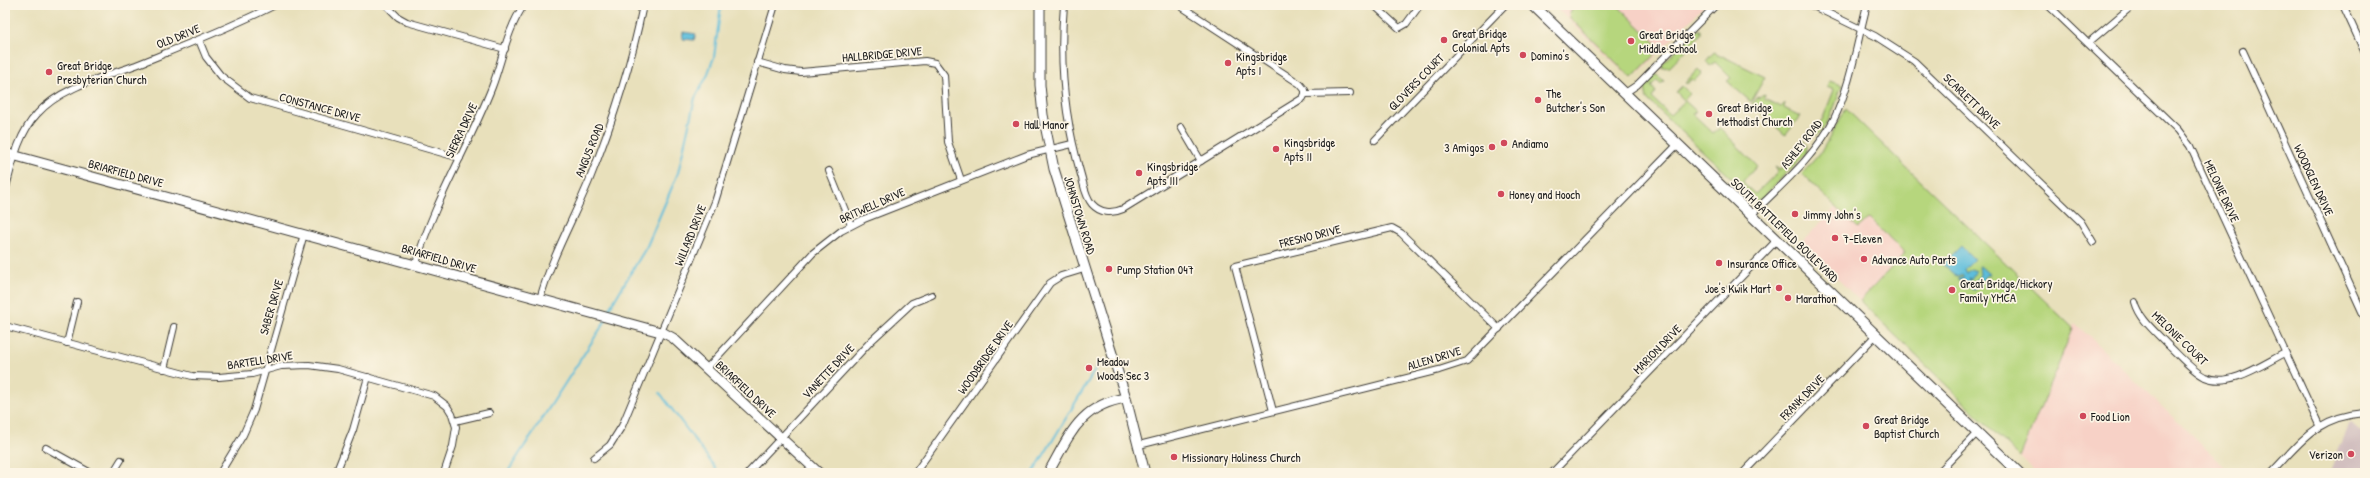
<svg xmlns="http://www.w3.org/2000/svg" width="2370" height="478" viewBox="0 0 2370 478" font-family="'Patrick Hand',sans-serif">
<rect width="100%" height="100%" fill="#fcf5e5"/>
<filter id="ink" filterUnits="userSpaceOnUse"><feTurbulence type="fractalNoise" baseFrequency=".025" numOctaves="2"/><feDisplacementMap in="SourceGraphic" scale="8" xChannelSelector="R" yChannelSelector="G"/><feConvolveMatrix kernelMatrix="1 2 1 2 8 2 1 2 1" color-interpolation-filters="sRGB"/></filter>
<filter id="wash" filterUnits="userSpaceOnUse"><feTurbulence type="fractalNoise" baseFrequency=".012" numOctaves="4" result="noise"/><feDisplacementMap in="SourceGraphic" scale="16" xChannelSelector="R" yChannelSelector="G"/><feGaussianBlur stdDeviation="0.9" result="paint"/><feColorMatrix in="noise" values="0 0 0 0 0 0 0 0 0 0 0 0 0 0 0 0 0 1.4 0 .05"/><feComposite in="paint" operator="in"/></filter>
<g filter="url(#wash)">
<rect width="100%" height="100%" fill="#e8e0bb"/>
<!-- built -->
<g fill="#f7d1c6">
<polygon points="1553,5 1705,5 1639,73 1625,73"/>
<polygon points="1836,207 1858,228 1869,218 1905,254 1860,301 1801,243"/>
<polygon points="2075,323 2231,473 2036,473 2020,457"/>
</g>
<!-- industrial -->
<polygon fill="#d2bfbf" points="2350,423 2365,436 2365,473 2329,473"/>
<!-- green -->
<g fill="#b6d67d" stroke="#69794c">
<polygon points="1577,5 1617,5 1657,44 1659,50 1632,78 1570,18 1569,13"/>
<polygon points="1696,30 1701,30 1701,34 1670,67 1662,68 1663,64"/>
<polygon points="1714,52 1765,77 1751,102 1727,81 1731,78 1715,62 1710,66 1706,61"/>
<polygon points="1698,69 1702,73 1694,81 1692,79 1686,84 1685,83"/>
<polygon points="1653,75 1657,75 1664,81 1661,84 1657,80 1651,86 1656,92 1652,98 1670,115 1685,101 1696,111 1693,114 1713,133 1720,128 1757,166 1743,181 1746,186 1755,194 1778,172 1775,167 1780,170 1802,147 1798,144 1800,141 1804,141 1807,145 1806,153 1763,197 1756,201 1647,99 1645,88 1643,87"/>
<path d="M1829,81l13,4c-5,13 -14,49 -29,50l-4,-6 6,1 8,-12 11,-28 -7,-3z"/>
<polygon points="1682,86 1690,94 1684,100 1676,92"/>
<polygon points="1765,95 1764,99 1781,107 1785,103 1784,108 1800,116 1785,135 1752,104 1756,98"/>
<polygon points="1846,109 2073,328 2020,457 1860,301 1905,253 1869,218 1858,228 1802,174 1821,152"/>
</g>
<!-- water -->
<g fill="#5dbddb" stroke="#3c6c7c">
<polygon points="683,32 696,34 694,40 682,39"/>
<polygon points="1961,246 1974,259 1964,269 1966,273 1971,269 1976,271 1971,279 1969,278 1970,281 1974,282 1980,276 1979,265 1990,275 1986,275 1975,289 1965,286 1963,280 1959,281 1959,278 1963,278 1963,275 1957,277 1941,263 1944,260 1946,261"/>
</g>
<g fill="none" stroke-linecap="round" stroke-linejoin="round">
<!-- stream -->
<g stroke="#5dbddb" stroke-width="2">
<polyline points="608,311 647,246 678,173 695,98 707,76 714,57 721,5"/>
<polyline points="660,393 719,473"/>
<polyline points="507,473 606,320"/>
<polyline points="1033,473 1098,365"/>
</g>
</g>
</g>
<g filter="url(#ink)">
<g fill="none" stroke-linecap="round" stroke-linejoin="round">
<defs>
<g id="street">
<polyline points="386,5 398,17 407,22 505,49"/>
<path d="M1064,5c-5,57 1,116 17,170 3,10 4,21 11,29 8,9 20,10 31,5l180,-111 2,-4"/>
<polyline points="1179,5 1300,84 1305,90 1305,94"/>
<polyline points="1374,5 1399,28 1406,24 1420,5"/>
<polyline points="1811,5 1875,36 1914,61 2081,222 2093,242"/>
<polyline points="2048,5 2178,130 2190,146 2319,425"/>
<polyline points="2343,5 2365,53"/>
<polyline points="199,40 206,57 221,76 250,98 460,158"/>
<polyline points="2088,43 2133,5"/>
<polyline points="2243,51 2365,318"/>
<polyline points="757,62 785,70 801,72 925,61 935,63 944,75 948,142 961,180"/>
<polyline points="1625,93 1637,85 1716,5"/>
<polyline points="1305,94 1350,93"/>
<polyline points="1181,127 1201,161"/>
<polyline points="1375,140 1505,5"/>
<polyline points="829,171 851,225"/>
<path d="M5,191c7,-26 13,-57 32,-77 24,-27 67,-37 99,-49 47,-19 94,-37 139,-60"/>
<path d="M1751,215c30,-30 64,-58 83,-96 17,-35 23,-77 33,-114"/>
<path d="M416,264c18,-63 52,-116 76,-177 10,-26 15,-58 32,-82"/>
<path d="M540,299c12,-43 32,-77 49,-118 23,-57 42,-115 54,-176"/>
<path d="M2135,302c5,18 20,29 33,43 11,10 23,25 37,32 25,11 58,-13 80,-24"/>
<polyline points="5,326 192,376 219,377 252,374 281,366 309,365 338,369 434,396 447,406 452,414 456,427 453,446 444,473"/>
<polyline points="67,343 77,302"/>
<polyline points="164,369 174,327"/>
<polyline points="706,369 813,253 841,231 864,219 1027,155 1072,144"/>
<polyline points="1273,411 1235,266 1392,228 1401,233 1499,329"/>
<polyline points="455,421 489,413"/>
<polyline points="1139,445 1439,370 1467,361 1678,144"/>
<polyline points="46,448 91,473"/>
<polyline points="594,458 610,445 622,426 715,202 775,5"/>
<polyline points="113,473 121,460"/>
<polyline points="220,473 243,435 254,410 304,234"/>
<polyline points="336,473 353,430 368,377"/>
<polyline points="748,473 871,341 912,303 932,295"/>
<polyline points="915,473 1050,283 1061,276 1084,269"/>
<polyline points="1552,473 1777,240"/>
<polyline points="1743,473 1876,335"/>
<polyline points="1938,473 1977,433"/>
<path d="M2271,473c32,-33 45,-56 94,-60"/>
</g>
<g id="secondary">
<polyline points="1040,5 1040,85 1043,115 1054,169 1126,398 1145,473"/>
<polyline points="5,153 664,333 673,338 819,473"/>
<path d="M1048,473c21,-36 31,-68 78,-75"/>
</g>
<polyline id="primary" points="1533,5 2019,473"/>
</defs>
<!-- street casing -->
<use href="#street" stroke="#3b3934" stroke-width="8"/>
<!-- secondary casing -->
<use href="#secondary" stroke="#3b3934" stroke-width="11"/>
<!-- primary casing -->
<use href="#primary" stroke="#3b3934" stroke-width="12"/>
<!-- street -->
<use href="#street" stroke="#fff" stroke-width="6"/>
<!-- secondary -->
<use href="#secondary" stroke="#fff" stroke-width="9"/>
<!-- primary -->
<use href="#primary" stroke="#fff" stroke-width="10"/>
</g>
</g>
<!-- markers -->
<g fill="#d1495b" stroke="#fcf5e5" stroke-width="1.5">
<circle cx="1444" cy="40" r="4"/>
<circle cx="1631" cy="41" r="4"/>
<circle cx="1523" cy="55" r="4"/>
<circle cx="1228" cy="63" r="4"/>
<circle cx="49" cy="72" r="4"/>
<circle cx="1538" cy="100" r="4"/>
<circle cx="1709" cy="114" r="4"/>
<circle cx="1016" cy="124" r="4"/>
<circle cx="1504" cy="143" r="4"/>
<circle cx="1492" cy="147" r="4"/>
<circle cx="1276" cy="149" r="4"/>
<circle cx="1139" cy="173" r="4"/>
<circle cx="1501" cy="194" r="4"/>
<circle cx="1795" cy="214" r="4"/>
<circle cx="1835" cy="238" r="4"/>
<circle cx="1864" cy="259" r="4"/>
<circle cx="1719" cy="263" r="4"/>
<circle cx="1109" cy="269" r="4"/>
<circle cx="1779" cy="288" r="4"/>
<circle cx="1952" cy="290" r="4"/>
<circle cx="1788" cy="298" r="4"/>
<circle cx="1089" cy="368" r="4"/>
<circle cx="2083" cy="416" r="4"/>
<circle cx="1866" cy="426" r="4"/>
<circle cx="2351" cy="454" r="4"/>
<circle cx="1174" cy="457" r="4"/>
</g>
<g text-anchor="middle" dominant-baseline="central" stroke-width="3.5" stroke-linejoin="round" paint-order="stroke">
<!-- poi labels -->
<g font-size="12" fill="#1c1c1c" stroke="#fcf5e5" text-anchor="start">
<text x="1452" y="33">Great Bridge<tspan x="1452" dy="14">Colonial Apts</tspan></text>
<text x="1639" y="34">Great Bridge<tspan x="1639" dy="14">Middle School</tspan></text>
<text x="1531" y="55">Domino's</text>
<text x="1236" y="56">Kingsbridge<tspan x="1236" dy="14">Apts I</tspan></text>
<text x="57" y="65">Great Bridge<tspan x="57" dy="14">Presbyterian Church</tspan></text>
<text x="1546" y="93">The<tspan x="1546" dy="14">Butcher's Son</tspan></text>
<text x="1717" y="107">Great Bridge<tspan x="1717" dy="14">Methodist Church</tspan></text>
<text x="1024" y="124">Hall Manor</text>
<text x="1284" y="142">Kingsbridge<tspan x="1284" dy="14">Apts II</tspan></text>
<text x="1512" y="143">Andiamo</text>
<text x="1484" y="147" text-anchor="end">3 Amigos</text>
<text x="1147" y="166">Kingsbridge<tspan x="1147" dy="14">Apts III</tspan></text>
<text x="1509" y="194">Honey and Hooch</text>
<text x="1803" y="214">Jimmy John's</text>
<text x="1843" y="238">7-Eleven</text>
<text x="1872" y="259">Advance Auto Parts</text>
<text x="1727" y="263">Insurance Office</text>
<text x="1117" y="269">Pump Station 047</text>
<text x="1960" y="283">Great Bridge/Hickory<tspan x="1960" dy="14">Family YMCA</tspan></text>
<text x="1771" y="288" text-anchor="end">Joe's Kwik Mart</text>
<text x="1796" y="298">Marathon</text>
<text x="1097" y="361">Meadow<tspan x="1097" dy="14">Woods Sec 3</tspan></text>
<text x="2091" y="416">Food Lion</text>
<text x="1874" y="419">Great Bridge<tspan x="1874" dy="14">Baptist Church</tspan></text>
<text x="2343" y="454" text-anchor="end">Verizon</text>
<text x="1182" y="457">Missionary Holiness Church</text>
</g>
<!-- street labels -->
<g font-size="12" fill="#1c1c1c" stroke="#fcf5e5">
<text transform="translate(178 36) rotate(-22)">OLD DRIVE</text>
<text transform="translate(882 54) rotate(-5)">HALLBRIDGE DRIVE</text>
<text transform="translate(1416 82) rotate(-46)">GLOVERS COURT</text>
<text transform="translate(1972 101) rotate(44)">SCARLETT DRIVE</text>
<text transform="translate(320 107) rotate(15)">CONSTANCE DRIVE</text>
<text transform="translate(461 130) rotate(-65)">SIERRA DRIVE</text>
<text transform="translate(1801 144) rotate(-52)">ASHLEY ROAD</text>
<text transform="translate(589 150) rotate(-68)">ANGUS ROAD</text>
<text transform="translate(126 173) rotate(15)">BRIARFIELD DRIVE</text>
<text transform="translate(2314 180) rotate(65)">WOODGLEN DRIVE</text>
<text transform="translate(2222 191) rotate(65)">MELONIE DRIVE</text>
<text transform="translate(872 205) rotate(-24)">BRITWELL DRIVE</text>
<text transform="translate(1080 215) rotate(73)">JOHNSTOWN ROAD</text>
<text transform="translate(1785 230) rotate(44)">SOUTH BATTLEFIELD BOULEVARD</text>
<text transform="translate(690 235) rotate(-68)">WILLARD DRIVE</text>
<text transform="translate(1310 236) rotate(-14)">FRESNO DRIVE</text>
<text transform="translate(439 258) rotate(16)">BRIARFIELD DRIVE</text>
<text transform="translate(271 307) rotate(-74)">SABER DRIVE</text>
<text transform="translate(2180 338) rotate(44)">MELONIE COURT</text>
<text transform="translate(1657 349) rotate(-46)">MARION DRIVE</text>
<text transform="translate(985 357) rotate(-55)">WOODBRIDGE DRIVE</text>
<text transform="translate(1434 358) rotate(-17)">ALLEN DRIVE</text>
<text transform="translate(260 360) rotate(-9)">BARTELL DRIVE</text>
<text transform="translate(828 371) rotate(-47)">VANETTE DRIVE</text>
<text transform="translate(746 389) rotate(43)">BRIARFIELD DRIVE</text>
<text transform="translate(1802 397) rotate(-46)">FRANK DRIVE</text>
</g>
</g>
<!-- margin -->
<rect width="2370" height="478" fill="none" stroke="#fcf5e5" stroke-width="20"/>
</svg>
